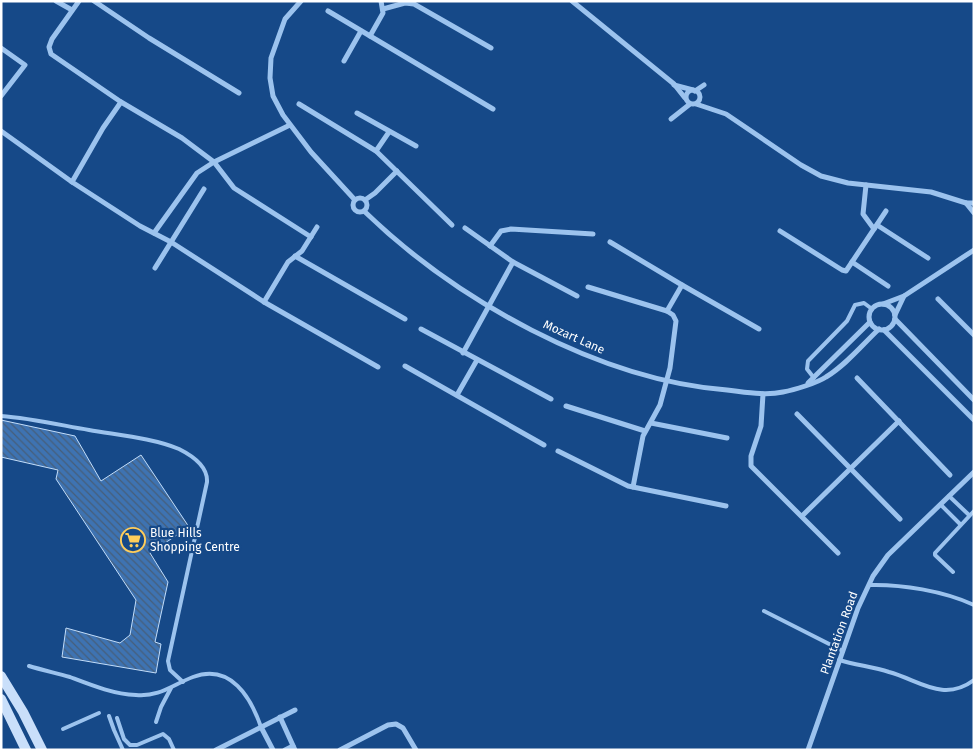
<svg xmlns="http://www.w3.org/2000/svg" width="975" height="751" viewBox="0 0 975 751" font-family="'Fira Sans',sans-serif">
<defs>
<pattern id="building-back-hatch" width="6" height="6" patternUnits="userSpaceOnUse" patternTransform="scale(1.25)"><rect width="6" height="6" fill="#3e73b2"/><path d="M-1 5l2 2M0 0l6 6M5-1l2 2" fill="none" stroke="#465e7a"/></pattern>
</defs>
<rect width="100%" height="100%" fill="#164988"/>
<!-- building -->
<polygon fill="url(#building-back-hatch)" stroke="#c2ddfa" points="1,420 75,436 101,481 141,455 189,527 150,553 168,582 155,642 161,644 156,673 62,657 66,628 120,643 130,635 136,600 56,479 58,470 1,457"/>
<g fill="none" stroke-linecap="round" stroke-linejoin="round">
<!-- service -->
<g stroke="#9cc3ee" stroke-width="4">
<polyline points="814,378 807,369 808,361 847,321 855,305 864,303 872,309"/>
<path d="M1,416c29,2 59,9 88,14 28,5 64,8 90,19 14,7 29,17 28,33l-39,179 2,9 13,12"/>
<polyline points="949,496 969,515"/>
<polyline points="941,505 960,524"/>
<polyline points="953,572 935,555 935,553 974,511"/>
<path d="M869,585c32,-1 75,6 105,20"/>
<polyline points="764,611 843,651"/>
<path d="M839,660c17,5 34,7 50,12 30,8 54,31 85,8"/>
<path d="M29,666c13,4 27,7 41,11 21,8 43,17 66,18 24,2 36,-10 57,-18 38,-14 58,21 68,50"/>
<polyline points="109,716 114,730 123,750"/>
<polyline points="117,718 124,739 130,745 137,745 163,734 169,739 174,750"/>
<polyline points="156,722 161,707 171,688"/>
<polyline points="63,729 99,713"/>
</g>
<!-- minor -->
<g stroke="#9cc3ee" stroke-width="5">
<polyline points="56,1 72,10"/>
<polyline points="79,1 52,39 49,47 51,54 121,102 182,138 214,162 234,188 311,237"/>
<polyline points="94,1 149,38 239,93"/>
<polyline points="301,1 285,19 271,58 270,78 273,96 283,115 311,152 355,200"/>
<polyline points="572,1 674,84 685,98"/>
<polyline points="383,9 405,3 414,4 491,48"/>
<polyline points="328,11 493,109"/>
<polyline points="370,36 383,13 381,1"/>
<polyline points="1,48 25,65 1,96"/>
<polyline points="344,61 361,31"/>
<polyline points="674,85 693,90"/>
<circle cx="693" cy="97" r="7"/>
<polyline points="695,91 704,85"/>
<polyline points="121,102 103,128 72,182 140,226 171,242 264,302 378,367"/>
<polyline points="299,104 376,151 452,225"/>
<polyline points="696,104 726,114 801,165 821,176 848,183 931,192 966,203 974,203"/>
<polyline points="357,113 416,146"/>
<polyline points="671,119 690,104"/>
<polyline points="1,131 72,182"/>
<polyline points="376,151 389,132"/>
<polyline points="866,185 863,214 874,229"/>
<circle cx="360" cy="205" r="7"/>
<polyline points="365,200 375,193 397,171"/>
<polyline points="966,203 974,213"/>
<path d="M364,211c92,89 234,169 363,179 18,2 38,6 56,2 11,-2 34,-9 43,-15 20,-12 36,-32 53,-48"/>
<polyline points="877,225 928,258"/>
<polyline points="465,228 513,262 577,296"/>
<polyline points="780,231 842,270 846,271 886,211"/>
<polyline points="154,233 197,173 214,162 290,125"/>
<polyline points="610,242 682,285 759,329"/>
<polyline points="490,246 501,231 511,229 593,234"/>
<polyline points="295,256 405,319"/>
<polyline points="852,262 888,286"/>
<polyline points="155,268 204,189"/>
<polyline points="588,287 667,311 673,315 676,321 670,368 660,405 643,436 633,487"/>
<polyline points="938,299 974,335"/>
<polyline points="264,302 288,262 302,251 317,227"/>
<polyline points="883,304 904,296 974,250"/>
<circle cx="882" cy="317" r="13"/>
<polyline points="667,311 682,285"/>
<polyline points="895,315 904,296"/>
<polyline points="895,319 974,400"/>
<polyline points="421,329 551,399"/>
<polyline points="884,330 974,420"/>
<polyline points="463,353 513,262"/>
<polyline points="405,366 544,445"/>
<polyline points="857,378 950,475"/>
<polyline points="808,383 870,322"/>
<polyline points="763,394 761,426 751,456 751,466 838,553"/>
<polyline points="457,395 477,360"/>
<polyline points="566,406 645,431"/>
<polyline points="797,414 900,519"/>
<polyline points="651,423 727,438"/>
<polyline points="558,451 628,486 726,506"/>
<polyline points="802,516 899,421"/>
<polyline points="280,717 295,750"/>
<polyline points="261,727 273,750"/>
<polyline points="216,750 295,710"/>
<polyline points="285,750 293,746"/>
<polyline points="340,750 388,725 396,724 403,728 416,750"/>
<polyline points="808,750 858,608 873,576 888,555 974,472"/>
</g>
<!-- secondary -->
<g stroke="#c9dffa" stroke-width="10">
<polyline points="1,676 23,712 42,750"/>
<polyline points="1,699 26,750"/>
</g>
</g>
<!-- icons -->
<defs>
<symbol id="supermarket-ring" viewBox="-11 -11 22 22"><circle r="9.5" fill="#164988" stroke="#ffcd5a" stroke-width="1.5"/><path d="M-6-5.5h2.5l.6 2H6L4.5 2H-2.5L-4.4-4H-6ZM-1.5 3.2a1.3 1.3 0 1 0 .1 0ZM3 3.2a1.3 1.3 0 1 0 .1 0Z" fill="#ffcd5a"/></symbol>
</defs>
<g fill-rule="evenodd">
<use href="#supermarket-ring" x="119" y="526" width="28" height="28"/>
</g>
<g text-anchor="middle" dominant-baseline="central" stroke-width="4.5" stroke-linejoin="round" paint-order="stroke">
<!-- street labels -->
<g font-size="12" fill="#fff" stroke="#164988">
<text transform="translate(574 337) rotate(24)">Mozart Lane</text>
<text transform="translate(839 633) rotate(-70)">Plantation Road</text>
</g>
<!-- poi labels -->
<g font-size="12" fill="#fff" stroke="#164988" text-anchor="start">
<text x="150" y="533">Blue Hills<tspan x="150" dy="14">Shopping Centre</tspan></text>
</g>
</g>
<!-- border -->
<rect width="975" height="751" fill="none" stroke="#ffffff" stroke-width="5"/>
</svg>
